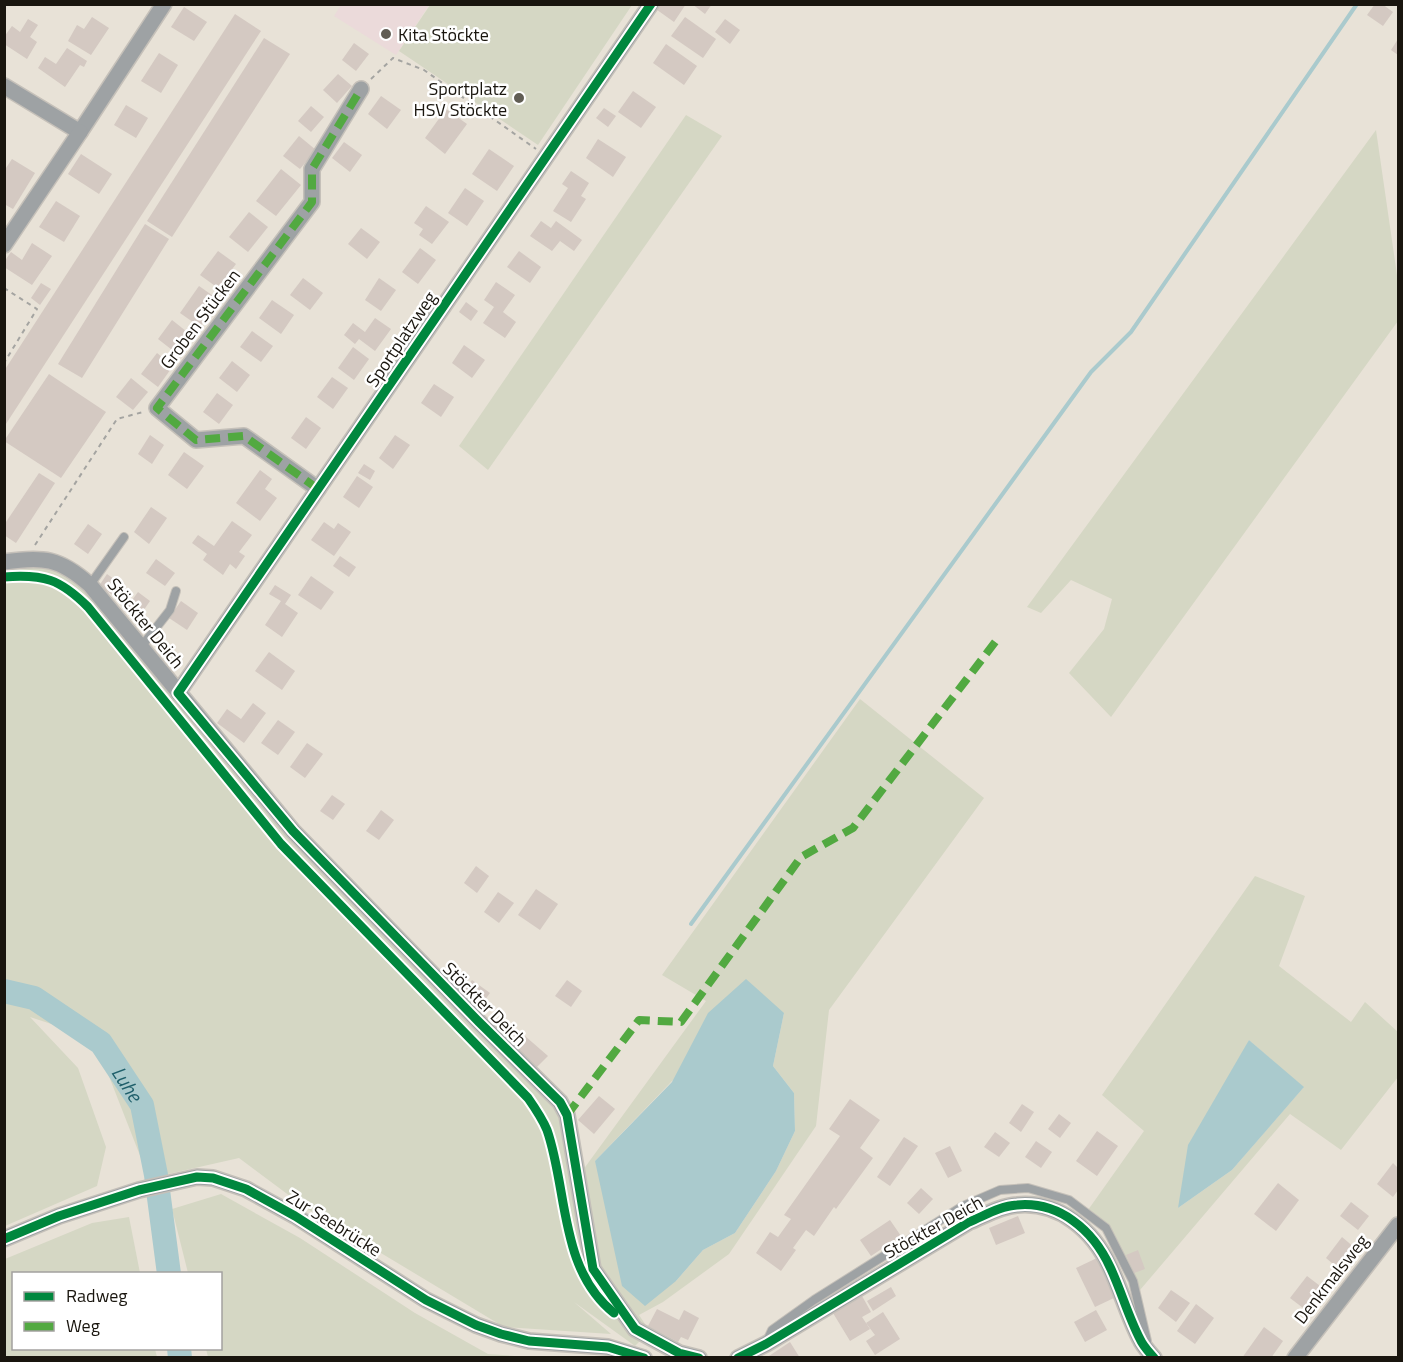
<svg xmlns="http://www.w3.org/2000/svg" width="1403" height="1362" viewBox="0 0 1403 1362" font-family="'Titillium Web',sans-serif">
<rect width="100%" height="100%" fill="#e8e2d7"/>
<!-- education -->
<polygon fill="#ebdada" points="341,5 341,4 429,5 396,55 334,16"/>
<!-- green -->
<g fill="#d5d7c4" fill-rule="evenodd">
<polygon points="430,5 430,4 632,5 538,145 399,51"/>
<polygon points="686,115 722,136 488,470 459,446"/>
<polygon points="1376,130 1398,282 1398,321 1111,717 1069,673 1104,629 1112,599 1071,580 1041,613 1027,607"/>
<path d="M33,551l32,6 21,18 202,242 279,287 16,66 123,-169 -44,-26 198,-276 124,99 -155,212 -13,116 -87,128 -66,48 -24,13 8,12 -4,11 -8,8 -61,-44 37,32 -107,-7 -198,-119 -67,-50 -84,19 -7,-1 -54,-138 -64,-21 48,51 28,79 -9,39 -92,40v-670zM784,1013l-11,53 21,27 1,38 -19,40 -41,62 -32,17 -27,31 -81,-120 77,-80z"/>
<path d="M1255,876l50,20 -26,70 72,56 14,-20 33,30v45l-57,73 -51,-36 -150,176 -30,-62 -22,-18 56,-79 -42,-36zM1249,1040l54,48 -71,82 -54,38z"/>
<polygon points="221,1194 300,1238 415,1313 488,1354 529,1357 208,1357 206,1349 220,1348 220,1274 188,1273 172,1209"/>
<polygon points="129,1217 140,1273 14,1274 14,1348 155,1349 157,1357 5,1357 5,1259 92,1223"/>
</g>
<!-- water -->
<g fill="#aacacd">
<polygon points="746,979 784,1013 773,1066 794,1093 795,1131 776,1171 735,1233 703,1250 676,1281 645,1306 622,1286 595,1161 672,1082 708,1013"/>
<polygon points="1249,1040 1304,1087 1232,1170 1178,1208 1188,1145"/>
</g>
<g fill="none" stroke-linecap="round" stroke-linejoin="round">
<!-- stream -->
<polyline stroke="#aacacd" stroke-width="4" points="691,924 1091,372 1131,332 1357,4"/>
<!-- river -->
<g stroke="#aacacd" stroke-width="24">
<path id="s1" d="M4,991l30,7 67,45 41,62 14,70 13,99"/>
<polyline points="179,1348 180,1358"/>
</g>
</g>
<!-- building -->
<g fill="#d4c9c2">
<polygon points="655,4 686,4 674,22 653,7"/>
<polygon points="692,4 712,4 705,14"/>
<polygon points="1375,4 1382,4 1393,12 1383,26 1367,15"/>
<polygon points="184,7 207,22 194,41 171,27"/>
<polygon points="235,14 261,31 4,427 4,371"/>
<polygon points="92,17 109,28 91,55 68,41 77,25 84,29"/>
<polygon points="685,17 716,39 703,58 671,36"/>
<polygon points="28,19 38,25 30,37 37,42 27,59 4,44 4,37 12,26 20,32"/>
<polygon points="725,19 740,30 730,44 715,32"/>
<polygon points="264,38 290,54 172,237 147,221"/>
<polygon points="1398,39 1398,55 1391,50"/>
<polygon points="354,43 369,54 356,71 342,60"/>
<polygon points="666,44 697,66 684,85 653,63"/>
<polygon points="67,48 87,61 84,67 80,65 65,87 38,68 45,57 56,64"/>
<polygon points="159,53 178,65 161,93 141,81"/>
<polygon points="338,74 352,86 337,103 323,90"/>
<polygon points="633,91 656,107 641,128 618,112"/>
<polygon points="381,96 401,110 387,129 368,114"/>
<polygon points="126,105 148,118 136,138 114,125"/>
<polygon points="311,106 324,117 311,132 298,121"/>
<polygon points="604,108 616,116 608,127 596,118"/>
<polygon points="446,109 467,124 445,154 425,138"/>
<polygon points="299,136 316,150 300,169 283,156"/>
<polygon points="598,139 626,157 613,177 586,158"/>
<polygon points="344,142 362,155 350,172 332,158"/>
<polygon points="489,149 514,166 497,191 472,174"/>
<polygon points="81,154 112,174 99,194 68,174"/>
<polygon points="12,159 35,173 13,209 4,204 4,171"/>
<polygon points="281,169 301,185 276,216 256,201"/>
<polygon points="571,171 589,183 581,196 586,199 571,222 553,211 568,188 562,184"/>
<polygon points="465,188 484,201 467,226 448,213"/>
<polygon points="56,201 80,216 64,242 39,227"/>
<polygon points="426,206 449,222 432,244 419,235 423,229 414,223"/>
<polygon points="249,212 268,227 248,252 229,237"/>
<polygon points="541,221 551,228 556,221 582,240 574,251 560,241 552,251 530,236"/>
<polygon points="145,224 169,239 82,378 58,364"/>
<polygon points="361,228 380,242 367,259 348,244"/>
<polygon points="32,243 52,256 32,285 4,267 4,262 11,252 22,260"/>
<polygon points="420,248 436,260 418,284 402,272"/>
<polygon points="218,251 236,264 218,288 200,275"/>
<polygon points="519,251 541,267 530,283 507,267"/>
<polygon points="303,278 323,293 310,310 290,295"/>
<polygon points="379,278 396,290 381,311 365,300"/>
<polygon points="496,282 515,295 503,312 516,322 505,338 483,323 494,307 484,300"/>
<polygon points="41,283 51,289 40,305 31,298"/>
<polygon points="199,286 219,300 200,327 180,313"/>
<polygon points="272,300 294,315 281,334 259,318"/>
<polygon points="466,302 478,311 471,321 459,312"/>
<polygon points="375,318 391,329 375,351 359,339 355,344 344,335 353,323 365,332"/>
<polygon points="172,320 191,335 176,353 158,339"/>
<polygon points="252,331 273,346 261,362 240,347"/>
<polygon points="464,345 485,360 472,378 452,363"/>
<polygon points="353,347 369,359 354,380 338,368"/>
<polygon points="157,353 173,366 158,387 141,374"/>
<polygon points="232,361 250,375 237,392 219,378"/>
<polygon points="49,374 106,412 61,478 4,441"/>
<polygon points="332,377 348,388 333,409 317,397"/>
<polygon points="131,378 148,392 133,410 116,397"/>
<polygon points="434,384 454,397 441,417 421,403"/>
<polygon points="217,393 233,405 219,424 203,412"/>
<polygon points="306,417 321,428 306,449 291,438"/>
<polygon points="150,435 164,445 152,464 138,454"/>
<polygon points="395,435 410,445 393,469 379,458"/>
<polygon points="184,452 204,466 187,489 168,475"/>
<polygon points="364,464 375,471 370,480 358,473"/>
<polygon points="260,470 272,479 265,489 277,498 260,521 236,503"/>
<polygon points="39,473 55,483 16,543 4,535 4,525"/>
<polygon points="357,476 373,487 359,508 343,497"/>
<polygon points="151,507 167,518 149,544 134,532"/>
<polygon points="232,521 252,535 239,552 245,556 236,569 230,564 223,575 203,560 207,554 192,543 198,535 214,546"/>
<polygon points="324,522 334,529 338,523 351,532 334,556 311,540"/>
<polygon points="88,524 102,534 88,554 74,544"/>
<polygon points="340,556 356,567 349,577 333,566"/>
<polygon points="156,559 175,573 165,586 146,573"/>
<polygon points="107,574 125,587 117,598 99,586"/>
<polygon points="311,576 334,592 321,610 298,595"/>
<polygon points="275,585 291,595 285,604 298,613 282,637 265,625 281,601 269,594"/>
<polygon points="138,592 150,601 137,620 124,611"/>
<polygon points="181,601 198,613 187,630 169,618"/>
<polygon points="269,652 295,671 282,690 255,671"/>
<polygon points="253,703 266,713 244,743 217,723 227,709 241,719"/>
<polygon points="278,720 295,732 278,755 261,743"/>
<polygon points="307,743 323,754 305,778 290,767"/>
<polygon points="332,795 345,804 333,820 320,811"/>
<polygon points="381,810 394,820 379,840 366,831"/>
<polygon points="476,866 489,876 477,893 464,883"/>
<polygon points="536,889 558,904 540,930 518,915"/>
<polygon points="498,892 514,903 499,923 484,912"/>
<polygon points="472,980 490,993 482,1004 464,991"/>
<polygon points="567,980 582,991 571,1007 555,996"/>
<polygon points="525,1036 548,1056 537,1067 515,1047"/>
<polygon points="599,1096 615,1109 594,1134 578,1120"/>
<polygon points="850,1099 880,1120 860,1148 873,1158 836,1209 834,1207 814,1236 806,1230 793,1248 796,1250 781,1271 756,1253 770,1232 778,1237 791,1219 784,1215 840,1136 829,1129"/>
<polygon points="1022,1104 1034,1112 1021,1132 1009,1123"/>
<polygon points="1059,1114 1071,1123 1060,1138 1048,1129"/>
<polygon points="1097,1131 1118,1146 1097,1176 1076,1161"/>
<polygon points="995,1132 1010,1143 999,1157 984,1147"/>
<polygon points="904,1137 918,1146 890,1186 877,1177"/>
<polygon points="1036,1141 1052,1152 1041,1168 1025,1157"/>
<polygon points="950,1146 962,1171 948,1178 935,1153"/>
<polygon points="1393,1163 1398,1168 1398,1190 1393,1197 1377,1184"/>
<polygon points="1278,1183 1299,1200 1276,1231 1254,1214"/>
<polygon points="921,1188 933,1199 919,1214 907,1203"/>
<polygon points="1351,1202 1369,1216 1358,1230 1340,1216"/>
<polygon points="1018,1216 1025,1233 996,1245 989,1228"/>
<polygon points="890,1220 901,1236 871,1256 860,1240"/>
<polygon points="1342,1237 1355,1248 1339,1269 1326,1258"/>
<polygon points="1138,1250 1145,1269 1134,1273 1126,1255"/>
<polygon points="1097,1258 1116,1297 1095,1307 1076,1268"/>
<polygon points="1307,1276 1328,1292 1311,1314 1290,1298"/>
<polygon points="891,1287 896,1296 873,1311 867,1301"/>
<polygon points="1171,1290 1190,1303 1176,1322 1158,1308"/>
<polygon points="862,1296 871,1312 862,1317 870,1329 850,1341 833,1313"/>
<polygon points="1196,1304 1214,1318 1195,1344 1177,1331"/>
<polygon points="657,1309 679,1320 684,1310 699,1318 688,1340 681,1337 678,1342 648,1326"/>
<polygon points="1096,1310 1107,1330 1085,1342 1074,1322"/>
<polygon points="883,1312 900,1339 875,1355 866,1341 875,1335 866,1323"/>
<polygon points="1264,1327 1283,1341 1271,1358 1242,1358"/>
<polygon points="790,1342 800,1358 766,1358"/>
</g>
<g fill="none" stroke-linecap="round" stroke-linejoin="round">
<defs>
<g id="service">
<polyline points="90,585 124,537"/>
<polyline points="141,647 170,610 176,591"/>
<polyline points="767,1341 772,1330 814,1300 963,1206 1000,1190 1028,1188 1069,1200 1106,1228 1133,1281 1147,1341"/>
</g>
<g id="minor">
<polyline points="4,86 80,132 164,4"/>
<polyline points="4,245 80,132"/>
<polyline points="318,489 244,436 196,440 157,408 312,202 312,169 361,89"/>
<path d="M4,562c39,-6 56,-4 86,23l203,246 186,191 81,80 7,13 26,154 42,60 44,24 20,5"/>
<polyline points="178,693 651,4"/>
<polyline points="4,1239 59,1216 139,1190 197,1177 213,1178 246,1189 295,1216 426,1300 476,1325 501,1334 529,1341 608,1347 644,1358"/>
<path d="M738,1358l28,-14 203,-122c15,-6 31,-16 48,-17 42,-4 76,25 93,62 11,23 18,49 30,72 3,7 9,13 14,19"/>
<polyline points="1295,1358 1398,1225"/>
</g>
</defs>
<!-- service casing -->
<use href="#service" stroke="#c5c0b9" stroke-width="10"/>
<!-- minor casing -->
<use href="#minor" stroke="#c5c0b9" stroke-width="18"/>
<!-- path -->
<g stroke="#a4a4a1" stroke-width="2" stroke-dasharray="4.5 4.5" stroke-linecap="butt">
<polyline points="371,79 393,58 424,70 536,149"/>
<polyline points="4,288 37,309 4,363"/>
<polyline points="35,545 117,419 143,412"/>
<polyline points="25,575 61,584 88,607"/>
<path d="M95,616l186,228 247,254c7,10 15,21 19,32 14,40 15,84 28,124"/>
</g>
<!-- service -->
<use href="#service" stroke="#9ea2a4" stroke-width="8"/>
<!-- minor -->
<use href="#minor" stroke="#9ea2a4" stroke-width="15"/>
<!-- quiet -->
<g stroke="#52a941" stroke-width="8" stroke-dasharray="15 8" stroke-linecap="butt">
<polyline points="318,489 244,436 196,440 157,408 312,202 312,169 361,89"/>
<polyline points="567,1115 639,1020 681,1022 801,857 853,828 999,637"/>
</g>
<defs>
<g id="cycleway">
<polyline points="651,4 178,693 293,831 479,1022 560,1102 567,1115 593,1269 635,1329 679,1353 699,1358"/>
<path d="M4,577c40,-3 56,2 84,30l193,237 247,254c7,10 14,20 19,32 21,60 12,139 67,183"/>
<polyline points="4,1239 59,1216 139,1190 197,1177 213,1178 246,1189 295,1216 426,1300 476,1325 501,1334 529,1341 608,1347 644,1358"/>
<path d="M738,1358l28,-14 203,-122c15,-6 31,-16 48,-17 42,-4 76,25 93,62 11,23 18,49 30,72 3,7 9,13 14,19"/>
</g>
</defs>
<!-- cycleway casing -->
<use href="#cycleway" stroke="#fff" stroke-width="13"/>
<!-- cycleway -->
<use href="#cycleway" stroke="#00873e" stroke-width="9"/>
</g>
<!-- markers -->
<g fill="#615d54" stroke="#fff" stroke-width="2">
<circle cx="386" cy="34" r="6"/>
<circle cx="519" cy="98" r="6"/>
</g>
<g text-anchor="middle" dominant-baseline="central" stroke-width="5" stroke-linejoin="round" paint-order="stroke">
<!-- poi labels -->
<g font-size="18" fill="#19150e" stroke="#fff" text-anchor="start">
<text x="398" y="34">Kita Stöckte</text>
<text x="507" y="88" text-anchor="end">Sportplatz<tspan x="507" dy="21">HSV Stöckte</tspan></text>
</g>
<!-- street labels -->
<g font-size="18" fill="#19150e" stroke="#fff">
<text transform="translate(200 319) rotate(-53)">Groben Stücken</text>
<text transform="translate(401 339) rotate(-56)">Sportplatzweg</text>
<text transform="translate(146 623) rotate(51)">Stöckter Deich</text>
<text transform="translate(485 1004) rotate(45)">Stöckter Deich</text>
<text transform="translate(334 1223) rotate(32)">Zur Seebrücke</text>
<text transform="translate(933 1227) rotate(-29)">Stöckter Deich</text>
<text transform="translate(1331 1279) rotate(-52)">Denkmalsweg</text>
</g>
<!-- water labels -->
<g font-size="20" font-style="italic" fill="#1f5f6b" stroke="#fff">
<text stroke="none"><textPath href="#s1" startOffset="160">Luhe</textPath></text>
</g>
</g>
<!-- border -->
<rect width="1403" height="1362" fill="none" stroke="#19150e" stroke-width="12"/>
<!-- legend -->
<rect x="12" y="1272" width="210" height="78" fill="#ffffff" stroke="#a3a19f" stroke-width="1.5"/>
<rect x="24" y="1292" width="30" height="9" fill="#00873e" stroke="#a3a19f" stroke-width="1.5"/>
<text x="66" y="1302" font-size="18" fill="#19150e">Radweg</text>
<rect x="24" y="1322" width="30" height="9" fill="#52a941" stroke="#a3a19f" stroke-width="1.5"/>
<text x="66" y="1332" font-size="18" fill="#19150e">Weg</text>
</svg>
